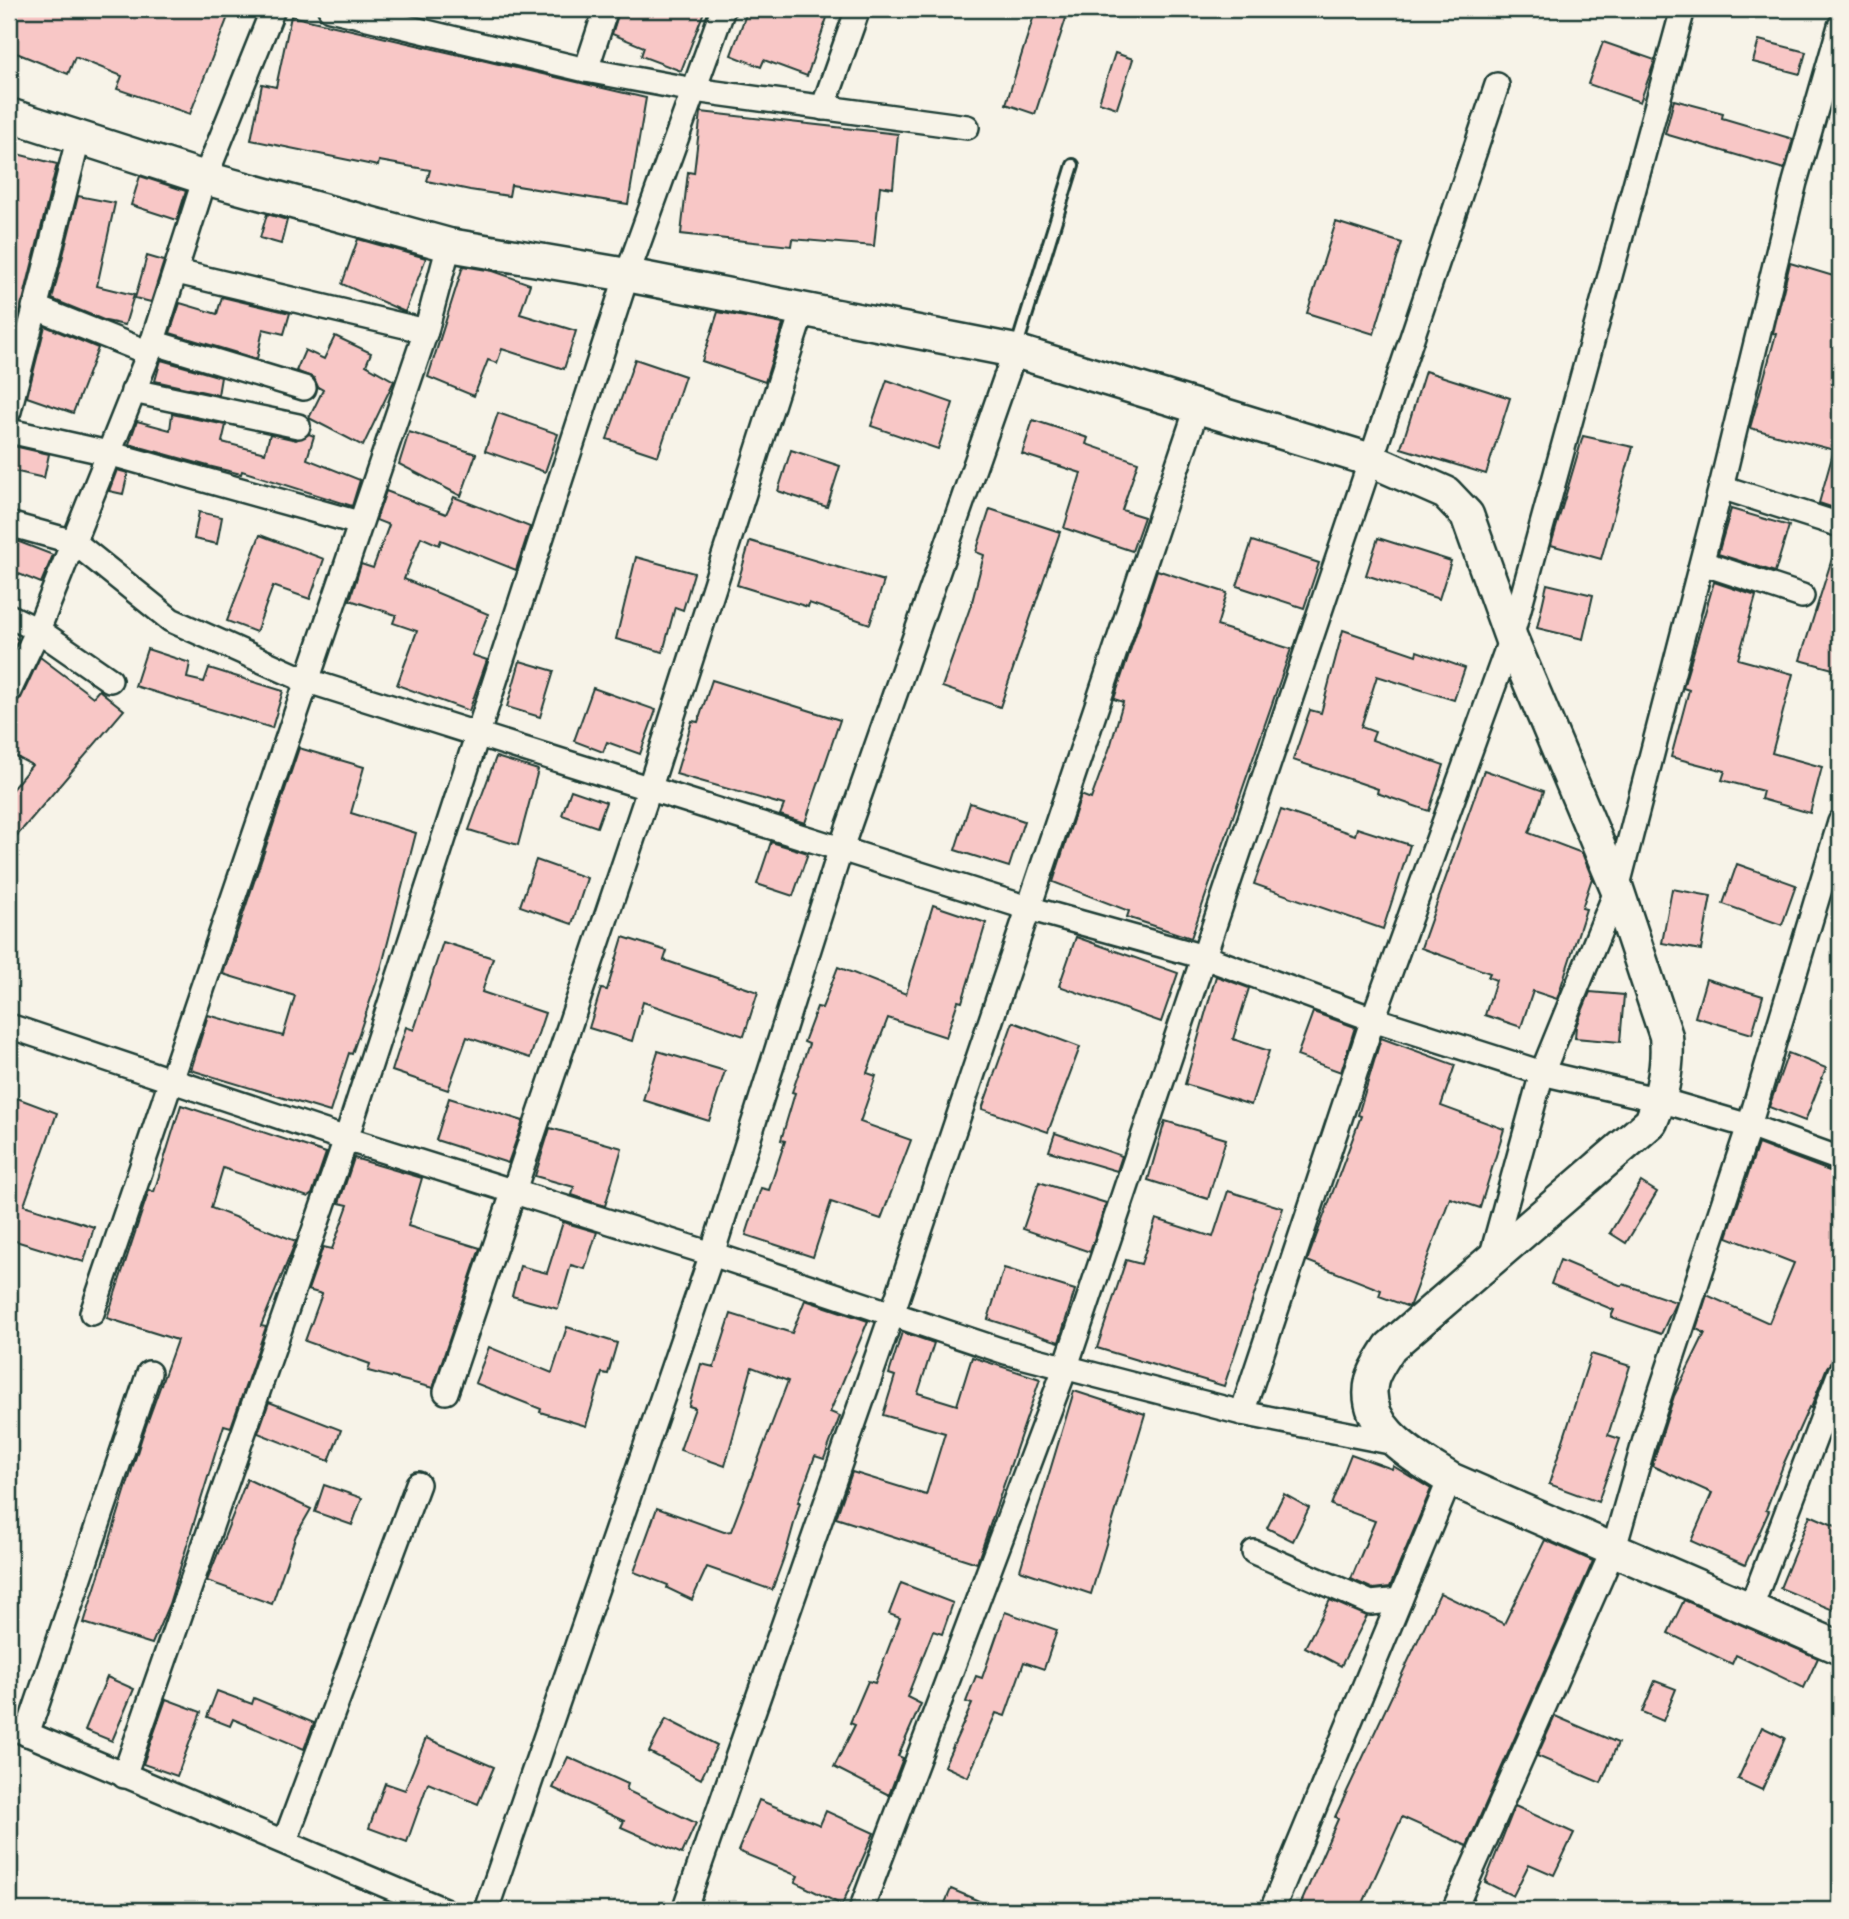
<svg xmlns="http://www.w3.org/2000/svg" width="1849" height="1919" viewBox="0 0 1849 1919" font-family="Mali,sans-serif">
<rect width="100%" height="100%" fill="#f7f3e8"/>
<filter id="ink" filterUnits="userSpaceOnUse"><feTurbulence type="fractalNoise" baseFrequency=".0143" numOctaves="2"/><feDisplacementMap in="SourceGraphic" scale="14" xChannelSelector="R" yChannelSelector="G"/><feConvolveMatrix kernelMatrix="1 2 1 2 8 2 1 2 1" color-interpolation-filters="sRGB"/></filter>
<g filter="url(#ink)">
<!-- building -->
<g fill="#f8c7c6" stroke="#1f3d34" stroke-width="2">
<polygon points="9,9 86,9 101,14 104,9 231,9 190,114 117,89 122,76 75,57 68,74 9,50"/>
<polygon points="620,9 705,9 681,71 641,56 644,47 612,34"/>
<polygon points="748,9 830,9 807,76 764,60 761,67 731,55"/>
<polygon points="1036,9 1069,9 1035,114 1006,104"/>
<polygon points="291,16 646,98 628,204 511,185 509,196 470,190 427,181 430,170 379,161 378,166 251,140 262,84 276,87"/>
<polygon points="1759,40 1806,52 1800,74 1753,62"/>
<polygon points="1603,42 1655,60 1640,102 1588,84"/>
<polygon points="1115,53 1133,59 1117,108 1099,102"/>
<polygon points="1674,100 1723,113 1722,118 1793,139 1784,169 1665,134"/>
<polygon points="701,112 898,134 893,188 880,186 874,246 792,239 791,246 681,234 688,172 694,173"/>
<polygon points="9,152 57,164 17,325 9,323"/>
<polygon points="140,176 186,191 177,220 131,205"/>
<polygon points="78,196 115,203 97,286 134,295 125,325 106,321 52,299"/>
<polygon points="267,214 287,220 281,244 260,238"/>
<polygon points="1336,222 1402,243 1374,334 1307,313"/>
<polygon points="358,239 426,258 405,312 342,284"/>
<polygon points="147,256 164,261 151,302 135,298"/>
<polygon points="1790,263 1840,278 1840,510 1819,503 1834,450 1750,428 1776,334 1773,333"/>
<polygon points="463,266 493,271 530,284 520,314 576,331 564,369 502,349 497,363 488,360 474,396 428,377"/>
<polygon points="222,297 290,313 284,334 263,329 257,359 170,333 180,303 217,314"/>
<polygon points="718,312 783,324 765,382 702,361"/>
<polygon points="45,326 98,348 73,413 27,397"/>
<polygon points="335,336 371,353 366,365 394,381 363,446 309,418 323,390 318,387 314,378 296,371 305,350 324,359"/>
<polygon points="635,359 685,376 658,456 607,439"/>
<polygon points="161,360 221,377 218,395 155,381"/>
<polygon points="1425,371 1510,398 1486,474 1401,448"/>
<polygon points="887,380 953,403 938,449 871,426"/>
<polygon points="498,413 558,434 545,472 485,451"/>
<polygon points="172,414 226,425 222,442 265,453 270,434 296,440 309,434 314,436 307,459 360,480 352,506 242,471 241,474 208,466 129,444 137,421 170,430"/>
<polygon points="1033,420 1088,438 1086,444 1138,462 1122,510 1144,517 1132,551 1064,528 1081,473 1022,454"/>
<polygon points="409,432 476,454 461,496 399,464"/>
<polygon points="1583,436 1633,447 1601,559 1551,545"/>
<polygon points="9,445 49,454 44,478 9,470"/>
<polygon points="791,450 840,466 827,507 778,491"/>
<polygon points="117,470 128,473 123,494 109,491"/>
<polygon points="386,491 446,514 454,497 530,527 516,570 441,540 439,545 421,537 404,579 488,614 472,655 487,660 469,711 397,685 417,631 393,623 396,615 350,600 361,564 373,568 389,525 376,520"/>
<polygon points="990,509 1060,532 1000,707 942,687 972,602 984,555 976,552"/>
<polygon points="1731,509 1789,526 1775,572 1718,554"/>
<polygon points="199,512 222,517 217,544 194,539"/>
<polygon points="260,535 324,559 310,599 273,586 256,632 227,621"/>
<polygon points="9,538 53,555 41,583 9,570"/>
<polygon points="1378,538 1451,561 1439,599 1366,575"/>
<polygon points="750,541 884,581 870,624 809,603 808,607 737,585"/>
<polygon points="1252,541 1319,563 1304,608 1237,586"/>
<polygon points="1836,546 1840,546 1840,671 1800,660"/>
<polygon points="636,557 694,573 683,610 675,607 663,652 616,639"/>
<polygon points="1157,570 1227,593 1217,626 1291,649 1191,938 1127,917 1129,911 1053,882 1081,795 1091,799 1111,744 1123,702 1114,699"/>
<polygon points="1714,582 1756,596 1738,659 1793,674 1772,753 1822,767 1810,813 1761,799 1763,791 1722,780 1725,771 1671,757 1689,690 1683,688"/>
<polygon points="1547,584 1593,595 1583,639 1537,628"/>
<polygon points="1343,630 1416,655 1417,651 1465,668 1454,700 1377,676 1361,727 1375,732 1372,740 1444,765 1429,811 1377,793 1378,789 1293,760 1310,710 1321,713"/>
<polygon points="9,632 18,640 9,659"/>
<polygon points="147,649 190,663 187,678 204,682 209,668 283,691 272,728 135,686"/>
<polygon points="40,657 93,697 99,690 124,710 9,845 9,793 32,765 9,753 9,705 21,698"/>
<polygon points="520,661 554,671 540,717 507,707"/>
<polygon points="712,680 840,720 805,823 780,815 784,805 676,774 692,721 698,722"/>
<polygon points="593,688 656,710 640,754 607,742 603,752 574,741"/>
<polygon points="299,748 364,767 351,813 416,833 381,969 352,1054 349,1053 330,1112 191,1070 208,1015 283,1036 295,996 223,974"/>
<polygon points="496,757 538,770 518,845 469,830"/>
<polygon points="1484,770 1544,791 1529,833 1582,853 1592,878 1582,908 1586,909 1557,999 1533,991 1521,1027 1485,1015 1496,980 1488,977 1490,973 1421,948"/>
<polygon points="571,790 606,802 597,827 562,815"/>
<polygon points="970,803 1024,821 1009,867 955,850"/>
<polygon points="1281,810 1355,835 1357,828 1410,845 1383,929 1254,884"/>
<polygon points="771,842 808,853 793,896 757,884"/>
<polygon points="536,860 587,878 572,924 520,906"/>
<polygon points="1737,864 1796,885 1782,925 1723,904"/>
<polygon points="1672,889 1711,896 1701,950 1662,943"/>
<polygon points="933,905 986,923 962,1002 958,1001 946,1037 888,1018 867,1073 876,1076 860,1122 911,1140 881,1219 831,1202 813,1257 746,1235 761,1188 769,1190 785,1141 781,1140 795,1093 792,1092 809,1044 804,1042 817,1007 822,1008 838,967 906,994"/>
<polygon points="623,937 667,951 664,960 758,992 744,1036 643,1002 632,1041 589,1028 601,989 607,990"/>
<polygon points="1076,937 1178,973 1161,1022 1059,986"/>
<polygon points="443,942 493,958 482,992 545,1013 530,1058 467,1037 448,1090 392,1071 406,1027 414,1030"/>
<polygon points="1216,976 1249,988 1233,1039 1269,1051 1251,1105 1185,1084"/>
<polygon points="1706,979 1763,996 1752,1034 1695,1017"/>
<polygon points="1590,992 1624,995 1620,1042 1575,1038 1576,1026"/>
<polygon points="1313,1012 1355,1027 1341,1072 1297,1056"/>
<polygon points="1013,1022 1080,1047 1048,1132 982,1109"/>
<polygon points="1381,1038 1455,1065 1441,1106 1504,1129 1480,1208 1450,1198 1409,1307 1379,1296 1381,1290 1307,1261 1361,1116 1358,1115"/>
<polygon points="658,1051 725,1071 709,1121 643,1100"/>
<polygon points="1788,1053 1826,1068 1805,1121 1769,1107"/>
<polygon points="9,1095 57,1113 24,1205 94,1227 84,1262 9,1239"/>
<polygon points="449,1098 523,1121 508,1163 436,1140"/>
<polygon points="181,1105 326,1153 312,1194 308,1197 223,1168 211,1208 296,1241 261,1326 266,1327 231,1427 224,1425 169,1604 152,1644 84,1623 142,1437 177,1340 107,1318 149,1190 154,1192"/>
<polygon points="1165,1121 1226,1139 1208,1199 1148,1180"/>
<polygon points="550,1128 622,1148 605,1206 572,1195 574,1187 535,1176"/>
<polygon points="1055,1133 1122,1156 1117,1171 1049,1151"/>
<polygon points="1758,1144 1840,1175 1840,1358 1832,1361 1827,1367 1811,1408 1809,1407 1784,1463 1766,1510 1769,1511 1745,1565 1691,1541 1712,1493 1652,1466 1674,1396 1705,1333 1696,1329 1707,1295 1769,1323 1794,1263 1727,1237"/>
<polygon points="354,1158 422,1178 408,1226 480,1248 433,1388 368,1371 370,1364 305,1341 322,1294 308,1290 323,1247 332,1249 348,1205 339,1203"/>
<polygon points="1039,1182 1106,1203 1090,1252 1023,1229"/>
<polygon points="1641,1182 1657,1192 1626,1243 1610,1233"/>
<polygon points="1228,1191 1283,1208 1224,1386 1097,1348 1126,1260 1141,1264 1156,1219 1213,1237"/>
<polygon points="563,1222 597,1232 585,1269 571,1265 558,1309 512,1296 520,1266 547,1273"/>
<polygon points="1560,1260 1622,1286 1623,1284 1676,1302 1661,1334 1611,1317 1614,1310 1551,1284"/>
<polygon points="1004,1268 1075,1290 1059,1342 988,1319"/>
<polygon points="805,1300 868,1321 830,1412 840,1416 824,1459 815,1456 798,1502 800,1502 786,1552 772,1590 707,1567 692,1600 667,1588 668,1585 634,1572 657,1508 724,1532 731,1531 788,1381 752,1367 725,1466 680,1450 695,1408 689,1406 701,1364 714,1367 731,1314 792,1333"/>
<polygon points="567,1327 617,1343 608,1374 602,1373 586,1426 540,1412 541,1409 475,1383 489,1347 552,1373"/>
<polygon points="902,1332 934,1343 918,1393 957,1405 972,1357 1040,1379 977,1563 836,1518 852,1472 926,1495 945,1433 883,1415 895,1376 889,1374"/>
<polygon points="1591,1354 1630,1366 1608,1435 1620,1439 1598,1502 1549,1484"/>
<polygon points="1074,1391 1145,1414 1091,1594 1020,1570"/>
<polygon points="269,1402 341,1430 329,1461 258,1433"/>
<polygon points="1351,1454 1392,1469 1393,1466 1431,1489 1390,1587 1373,1589 1351,1579 1375,1521 1331,1505"/>
<polygon points="247,1479 311,1509 296,1535 272,1604 207,1581"/>
<polygon points="324,1485 362,1498 352,1525 315,1512"/>
<polygon points="1284,1494 1309,1508 1293,1541 1267,1528"/>
<polygon points="1810,1515 1840,1528 1840,1590 1833,1610 1780,1588"/>
<polygon points="1545,1540 1593,1561 1467,1846 1402,1817 1360,1910 1298,1910 1338,1819 1335,1817 1440,1593 1504,1624"/>
<polygon points="901,1583 953,1603 942,1634 933,1631 907,1697 921,1704 898,1756 903,1758 889,1795 834,1767 855,1725 850,1723 868,1681 875,1683 900,1618 889,1614"/>
<polygon points="1330,1600 1367,1616 1341,1666 1305,1647"/>
<polygon points="1684,1600 1818,1658 1804,1688 1736,1655 1732,1664 1668,1633"/>
<polygon points="1005,1612 1057,1630 1044,1669 1024,1662 1005,1716 996,1713 968,1777 944,1766 972,1704 966,1702 976,1676 982,1678"/>
<polygon points="107,1677 134,1689 112,1741 85,1730"/>
<polygon points="1655,1681 1676,1689 1663,1721 1642,1712"/>
<polygon points="217,1691 252,1704 254,1698 314,1723 304,1749 233,1719 230,1726 207,1717"/>
<polygon points="166,1699 201,1712 177,1776 143,1764"/>
<polygon points="1555,1716 1618,1743 1601,1783 1537,1756"/>
<polygon points="666,1719 717,1745 701,1779 649,1752"/>
<polygon points="1762,1727 1785,1738 1762,1790 1738,1779"/>
<polygon points="426,1738 494,1767 478,1804 428,1783 407,1842 369,1828 385,1783 405,1790"/>
<polygon points="568,1757 628,1784 626,1790 696,1823 682,1854 621,1827 624,1821 553,1788"/>
<polygon points="759,1800 820,1825 826,1811 874,1833 842,1905 795,1882 798,1876 738,1851"/>
<polygon points="1515,1806 1574,1833 1554,1875 1529,1864 1513,1896 1485,1882"/>
<polygon points="951,1889 1000,1910 942,1910"/>
</g>
<g fill="none" stroke-linecap="round" stroke-linejoin="round">
<defs>
<polyline id="lane" points="1016,349 1073,165"/>
<g id="street">
<polyline points="330,9 586,70 694,90 967,127"/>
<polyline points="586,70 606,9"/>
<polyline points="823,108 858,9"/>
<polyline points="177,272 426,331"/>
<polyline points="34,307 149,353"/>
<polyline points="152,342 304,388"/>
<polyline points="133,391 298,426"/>
<polyline points="9,411 79,136"/>
<polyline points="9,431 108,453 359,523"/>
<polyline points="1721,487 1840,525"/>
<polyline points="9,524 74,542 171,620 305,680 1028,908 1204,957 1373,1019 1542,1073 1660,1100 1749,1126 1840,1159"/>
<polyline points="1702,563 1802,596"/>
<polyline points="9,616 38,630 110,680"/>
<polyline points="9,691 38,630 149,353 205,178 273,9"/>
<polyline points="9,1026 346,1139 712,1254 1006,1352 1242,1413 1395,1443"/>
<polyline points="1491,1258 1542,1073 1617,889 1721,487 1795,182 1840,26"/>
<polyline points="92,1313 426,331 449,245"/>
<polyline points="446,1392 649,790 803,309"/>
<polyline points="1242,1413 1373,1019 1511,638 1683,9"/>
<polyline points="1254,1552 1371,1603 1400,1600"/>
<polyline points="1751,1607 1840,1372"/>
<polyline points="9,1726 444,1910"/>
<polyline points="27,1734 149,1373"/>
<polyline points="124,1776 346,1139 627,275 723,9"/>
<polyline points="285,1841 418,1484"/>
<polyline points="486,1910 712,1254 841,848 1015,351"/>
<polyline points="684,1910 892,1314 1198,405"/>
<polyline points="861,1910 1066,1366 1497,85"/>
<polyline points="1272,1910 1450,1479"/>
<polyline points="1454,1910 1614,1548 1646,1436 1749,1126 1840,822"/>
</g>
<path id="secondary" d="M9,115l196,63 244,67 178,30 388,76 356,109 75,33 21,22 44,123 106,251 49,147c3,30 -3,57 -15,86l-261,225c-6,10 -15,22 -18,33 -12,49 46,78 78,99l390,169"/>
</defs>
<!-- lane casing -->
<use href="#lane" stroke="#1f3d34" stroke-width="16"/>
<!-- street casing -->
<use href="#street" stroke="#1f3d34" stroke-width="28"/>
<!-- secondary casing -->
<use href="#secondary" stroke="#1f3d34" stroke-width="37"/>
<!-- lane -->
<use href="#lane" stroke="#f7f3e8" stroke-width="10"/>
<!-- street -->
<use href="#street" stroke="#f7f3e8" stroke-width="23"/>
<!-- secondary -->
<use href="#secondary" stroke="#f7f3e8" stroke-width="32"/>
</g>
</g>
<!-- margin -->
<rect width="1849" height="1919" fill="none" stroke="#f7f3e8" stroke-width="35"/>
<rect x="18" y="18" width="1814" height="1884" fill="none" stroke="#1f3d34" stroke-width="2.5" filter="url(#ink)"/>
</svg>
